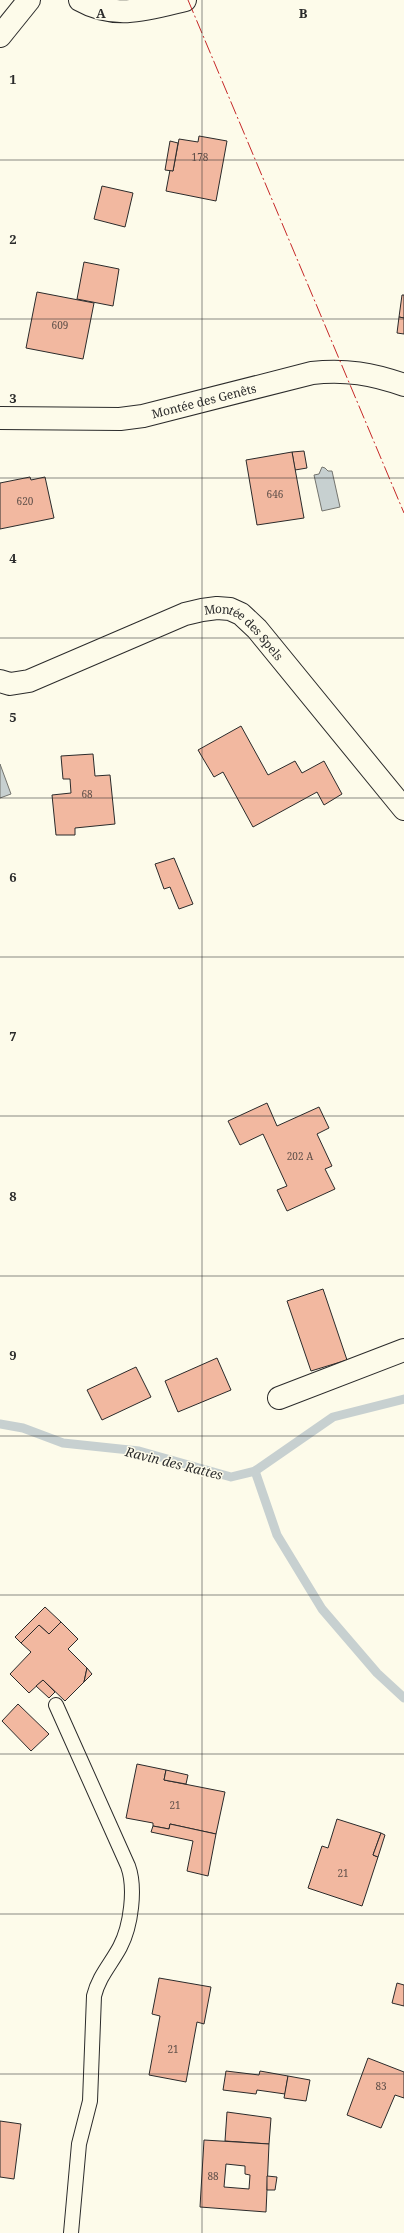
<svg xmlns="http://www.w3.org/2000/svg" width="404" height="2233" viewBox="0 0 404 2233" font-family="'Noto Serif',serif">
<rect width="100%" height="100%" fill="#fdfbea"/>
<!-- water -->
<g fill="#c7d0d0" stroke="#74746e">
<polygon points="322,467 325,468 328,471 332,471 340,507 322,511 314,475 319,474"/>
<polygon points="0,764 11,794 0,798"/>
</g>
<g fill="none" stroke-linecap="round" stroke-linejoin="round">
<!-- stream -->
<g stroke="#c7d0d0" stroke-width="9">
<polyline points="0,1424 23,1428 63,1443 139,1451 231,1477 255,1471 333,1417 404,1399"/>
<polyline points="255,1471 277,1535 322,1609 377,1673 404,1698"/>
</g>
</g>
<!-- building -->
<g fill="#f2b8a0" stroke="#2b2b2b" fill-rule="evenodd">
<polygon points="199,136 227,141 216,201 166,191 170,170 173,171 179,139 198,142"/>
<polygon points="170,141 178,143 173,171 165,170"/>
<polygon points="102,186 133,193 125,227 94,219"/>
<polygon points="84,262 119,269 113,306 77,299"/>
<polygon points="37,292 94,303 83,359 26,348"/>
<polygon points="402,295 404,295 404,318 399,317"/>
<polygon points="399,317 404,318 404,334 397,333"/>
<polygon points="304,451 307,468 295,470 292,452"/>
<polygon points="292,452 304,518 257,525 246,460"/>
<polygon points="30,477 31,480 45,477 54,518 0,529 0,483"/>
<polygon points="241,726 268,775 295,761 302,773 324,761 342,794 324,805 317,792 253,827 223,772 214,777 198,750"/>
<polygon points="93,754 95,776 110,775 115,824 75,828 75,835 56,835 52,795 71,793 70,779 63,779 61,756"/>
<polygon points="174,858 193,904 179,909 170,887 164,889 155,864"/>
<polygon points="267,1103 277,1126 319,1107 329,1128 317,1134 332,1166 325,1169 335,1189 287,1211 277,1190 287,1186 263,1134 240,1145 228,1121"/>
<polygon points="323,1289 347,1360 311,1371 287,1301"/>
<polygon points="217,1358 231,1390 178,1412 165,1381"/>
<polygon points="136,1367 151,1397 102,1420 87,1390"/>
<polygon points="45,1607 61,1622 49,1634 39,1625 21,1643 15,1637"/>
<polygon points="61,1622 78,1639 68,1649 87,1668 84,1682 65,1701 43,1680 29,1693 10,1674 31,1652 21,1643 39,1625 49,1634"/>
<polygon points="87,1668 92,1674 84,1682"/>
<polygon points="43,1680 55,1692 49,1698 36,1686"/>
<polygon points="18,1704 49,1734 31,1751 2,1721"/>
<polygon points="137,1764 166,1770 164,1780 225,1792 216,1834 170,1824 169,1829 153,1826 153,1823 126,1818"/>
<polygon points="166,1770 188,1775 186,1784 164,1780"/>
<polygon points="337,1819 381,1833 373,1855 378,1857 362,1906 308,1888 322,1846 328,1848"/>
<polygon points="170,1824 216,1834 208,1876 187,1871 193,1841 151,1832 153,1826 169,1829"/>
<polygon points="381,1833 385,1835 378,1857 373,1855"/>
<polygon points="159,1978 211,1987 204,2024 197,2022 186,2082 149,2075 160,2016 152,2014"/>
<polygon points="397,1983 404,1985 404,2006 392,2003"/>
<polygon points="368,2058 404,2072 404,2098 395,2095 381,2128 347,2115"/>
<polygon points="226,2071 259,2075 260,2071 288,2076 285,2094 257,2090 256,2094 223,2090"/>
<polygon points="288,2076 310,2080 306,2101 284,2098"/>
<polygon points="227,2112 271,2118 269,2144 225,2141"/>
<polygon points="0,2121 21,2124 14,2179 0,2177"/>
<path d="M204,2140l65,4 -3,68 -66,-5zM226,2164l19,2v8l5,1 -1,14 -25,-2z"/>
<polygon points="267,2176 277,2177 275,2190 267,2190"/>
</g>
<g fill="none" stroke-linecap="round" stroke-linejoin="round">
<defs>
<path id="service" d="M56,1705l72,161c8,22 3,60 -8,81 -9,17 -21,29 -26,49l-4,105 -11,43 -8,89"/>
<g id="minor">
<path d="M80,0c35,20 68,9 105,0"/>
<polyline points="0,36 29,0"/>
<path id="s1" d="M0,418l120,1 23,-3 169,-43c33,-4 61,1 92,12"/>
<path id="s2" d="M0,681l10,3 19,-3 156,-67 17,-4 15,-2 13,1 11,5 16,15 147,180"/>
<polyline points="279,1398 404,1350"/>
</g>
</defs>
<!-- service casing -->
<use href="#service" stroke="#2b2b2b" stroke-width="16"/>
<!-- minor casing -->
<use href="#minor" stroke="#2b2b2b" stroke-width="24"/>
<!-- service -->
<use href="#service" stroke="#fdfbea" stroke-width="14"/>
<!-- minor -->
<use href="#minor" stroke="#fdfbea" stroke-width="22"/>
<!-- power -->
<polyline stroke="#c62828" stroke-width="1" stroke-dasharray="14 3 2 3" stroke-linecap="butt" points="188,0 404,513"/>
</g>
<!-- grid -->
<path fill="none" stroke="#2b2b2b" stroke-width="1" stroke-opacity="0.55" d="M202,0v2233M0,160h404M0,319h404M0,478h404M0,638h404M0,798h404M0,957h404M0,1116h404M0,1276h404M0,1436h404M0,1595h404M0,1754h404M0,1914h404M0,2074h404"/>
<g text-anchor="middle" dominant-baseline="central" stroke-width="3" stroke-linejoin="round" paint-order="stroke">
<!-- number labels -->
<g font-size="10" fill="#5d4e48">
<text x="200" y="157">178</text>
<text x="60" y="325">609</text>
<text x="275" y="494">646</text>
<text x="25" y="501">620</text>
<text x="87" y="794">68</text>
<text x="300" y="1156">202 A</text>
<text x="175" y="1805">21</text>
<text x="343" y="1873">21</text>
<text x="173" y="2049">21</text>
<text x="381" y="2086">83</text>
<text x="213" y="2176">88</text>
</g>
<!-- street labels -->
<g font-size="12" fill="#2b2b2b" stroke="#fdfbea">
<text stroke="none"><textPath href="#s1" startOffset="206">Montée des Genêts</textPath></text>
<text stroke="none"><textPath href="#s2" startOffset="268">Montée des Spels</textPath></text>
</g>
<!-- water labels -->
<g font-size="13" font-style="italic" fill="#2b2b2b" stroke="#fdfbea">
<text transform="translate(174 1463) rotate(14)">Ravin des Rattes</text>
</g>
</g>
<g font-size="13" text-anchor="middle" font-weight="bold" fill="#2b2b2b" stroke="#fdfbea" stroke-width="3" stroke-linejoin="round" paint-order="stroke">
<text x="101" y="18">A</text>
<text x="303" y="18">B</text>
<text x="13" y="84">1</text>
<text x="13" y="244">2</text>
<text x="13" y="403">3</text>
<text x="13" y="563">4</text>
<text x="13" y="722">5</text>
<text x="13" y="882">6</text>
<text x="13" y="1041">7</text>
<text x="13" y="1201">8</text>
<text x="13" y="1360">9</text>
</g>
</svg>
